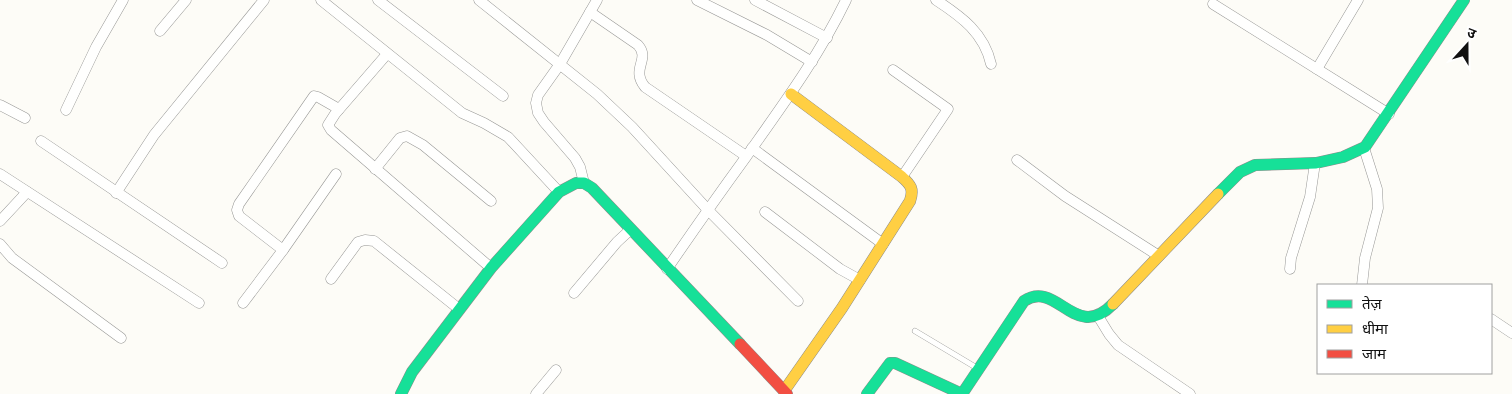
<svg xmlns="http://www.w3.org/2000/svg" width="1512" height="394" viewBox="0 0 1512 394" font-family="Georgia,'Noto Sans Devanagari',serif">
<rect width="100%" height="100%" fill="#fdfcf7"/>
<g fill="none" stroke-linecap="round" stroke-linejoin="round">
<defs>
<polyline id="lane" points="915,331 977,368"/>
<g id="street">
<polyline points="321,0 462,113 484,123 508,137 559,192"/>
<polyline points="378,0 503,96"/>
<polyline points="479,0 597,94 632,127 708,210 798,301"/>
<polyline points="697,0 767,35 812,62"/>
<polyline points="755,0 827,38"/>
<path d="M936,0c26,17 48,33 55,64"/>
<polyline points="1213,4 1389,114"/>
<path d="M590,12l48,33c13,15 -8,23 7,42l101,69"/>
<polyline points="160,31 186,0"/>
<polyline points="387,54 335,114 328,125 331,130 491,268"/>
<polyline points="1317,69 1358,0"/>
<polyline points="893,70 948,109 902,177"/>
<polyline points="0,105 25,118"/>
<polyline points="66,110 96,47 123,0"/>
<polyline points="41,141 222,263"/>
<polyline points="752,148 883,244"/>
<polyline points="1017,160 1065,196 1159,256"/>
<polyline points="375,169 400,138 407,136 423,145 491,201"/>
<polyline points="0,174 199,303"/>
<polyline points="584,183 580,167 575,158 544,122 538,113 536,103 538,95 560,64 597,0"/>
<polyline points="116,193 154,135 264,0"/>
<polyline points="765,212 840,269 860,280"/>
<polyline points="0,221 27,192"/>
<polyline points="0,244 12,258 121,338"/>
<polyline points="283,250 239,216 237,210 239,204 314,96 318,97 339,109"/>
<path d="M667,269c26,-38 52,-75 79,-112 36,-51 73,-101 100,-157"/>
<polyline points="1290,269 1291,258 1310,197 1315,163"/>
<polyline points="331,279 358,242 365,240 374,241 459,309"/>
<polyline points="1362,285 1365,258 1378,208 1377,189 1364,148"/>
<polyline points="574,293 617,242 630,230"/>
<polyline points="243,303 283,250 336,174"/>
<polyline points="1098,316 1109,334 1118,345 1190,394"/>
<polyline points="1491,319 1512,333"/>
<polyline points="536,394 556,370"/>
</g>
<g id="fast">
<polyline points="1218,194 1240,172 1255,165 1316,163 1343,157 1365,147 1464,0"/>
<polyline points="401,394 412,372 491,268 559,192 576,183 584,183 592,188 740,344"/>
<path d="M867,394l23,-31h5l67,31 62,-93c33,-22 51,42 89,3"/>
</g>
<g id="slow">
<polyline points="1113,304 1218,194"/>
<path d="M784,391l58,-83 68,-107c4,-12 1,-16 -8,-24l-111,-83"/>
</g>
<polyline id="jam" points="740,344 787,394"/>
</defs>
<!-- lane casing -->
<use href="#lane" stroke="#979795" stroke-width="6"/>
<!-- street casing -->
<use href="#street" stroke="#979795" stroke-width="11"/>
<!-- fast casing -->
<use href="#fast" stroke="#8e8d8b" stroke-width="12"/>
<!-- slow casing -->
<use href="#slow" stroke="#8e8d8b" stroke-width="12"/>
<!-- jam casing -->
<use href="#jam" stroke="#8e8d8b" stroke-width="12"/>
<!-- lane -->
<use href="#lane" stroke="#fffffe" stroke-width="5"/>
<!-- street -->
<use href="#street" stroke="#fffffe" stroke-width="10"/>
<!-- fast -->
<use href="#fast" stroke="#16e098" stroke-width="11"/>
<!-- slow -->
<use href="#slow" stroke="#ffcf43" stroke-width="11"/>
<!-- jam -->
<use href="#jam" stroke="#f24e42" stroke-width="11"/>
</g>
<!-- legend -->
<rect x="1317" y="284" width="175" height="90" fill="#ffffff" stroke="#a0a0a0"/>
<rect x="1327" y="300" width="25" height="8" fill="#16e098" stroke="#a0a0a0"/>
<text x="1362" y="309" font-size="15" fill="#111111">तेज़</text>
<rect x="1327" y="325" width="25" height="8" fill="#ffcf43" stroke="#a0a0a0"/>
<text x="1362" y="334" font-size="15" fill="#111111">धीमा</text>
<rect x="1327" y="350" width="25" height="8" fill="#f24e42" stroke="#a0a0a0"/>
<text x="1362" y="359" font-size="15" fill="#111111">जाम</text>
<!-- north arrow -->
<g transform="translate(1467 45) rotate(21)" stroke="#ffffff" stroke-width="4" paint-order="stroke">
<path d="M0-4L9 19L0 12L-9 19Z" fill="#111111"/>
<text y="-8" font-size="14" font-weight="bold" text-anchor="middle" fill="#111111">उ</text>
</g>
</svg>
